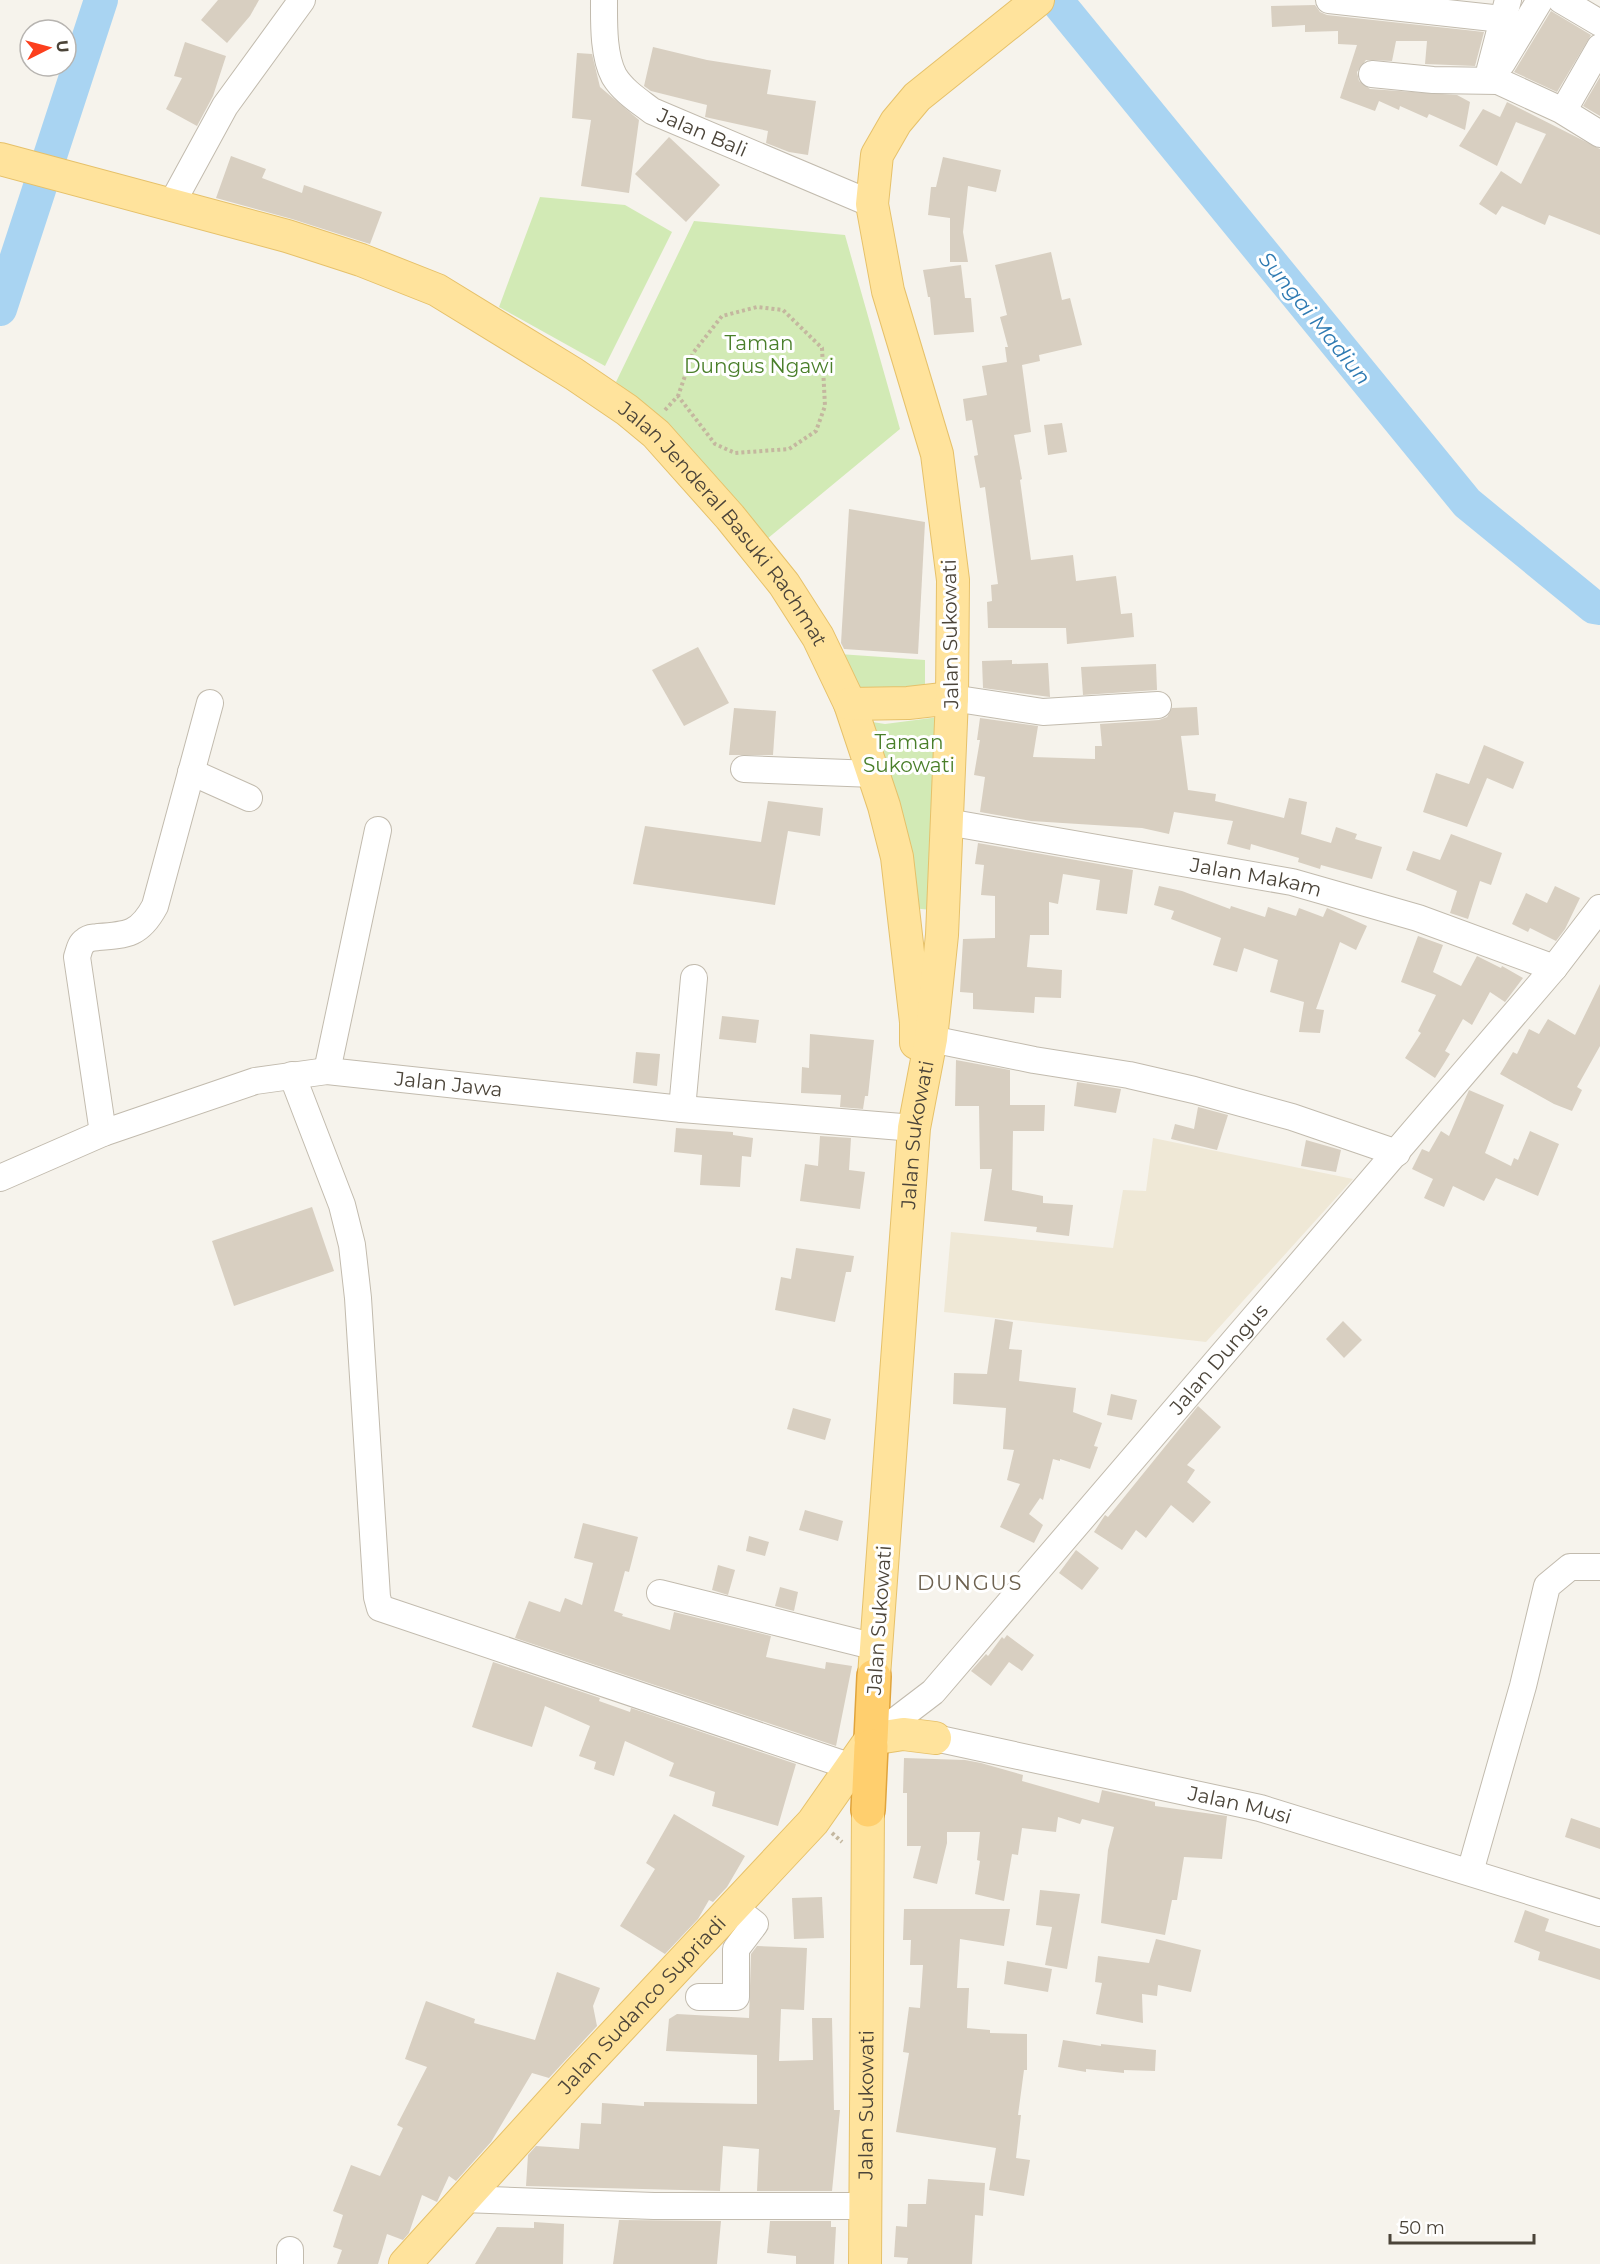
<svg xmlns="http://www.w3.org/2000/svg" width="1600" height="2264" viewBox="0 0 1600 2264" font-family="Montserrat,sans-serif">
<rect width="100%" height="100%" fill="#f6f3ec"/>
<!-- education -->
<polygon fill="#efe8d6" points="1153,1138 1353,1179 1206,1342 944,1312 951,1232 1113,1248 1123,1190 1146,1191"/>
<!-- green -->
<g fill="#d2eab5">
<polygon points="540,197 625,205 672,232 605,366 499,307"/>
<polygon points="694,221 845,235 900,429 767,539 660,417 616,382"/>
<polygon points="839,654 925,660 925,685 862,693"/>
<polygon points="939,717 932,910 911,908 866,721 885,724"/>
</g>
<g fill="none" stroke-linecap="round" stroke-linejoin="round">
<!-- river -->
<g stroke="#a9d4f2" stroke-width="34">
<polyline points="1056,0 1467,503 1594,607 1600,608"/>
<polyline points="0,309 101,0"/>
</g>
</g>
<!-- building -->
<g fill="#d8cfc1">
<polygon points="218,0 259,0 250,16 227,43 201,20"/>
<polygon points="1315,5 1320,12 1327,15 1484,32 1475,66 1425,64 1427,41 1396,41 1392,61 1366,60 1357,72 1359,81 1370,89 1457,95 1470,102 1465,130 1429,114 1427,118 1400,106 1399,110 1379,101 1375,111 1340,98 1357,45 1338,44 1338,31 1305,32 1305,25 1272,27 1271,6"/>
<polygon points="1551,11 1591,35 1557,92 1514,72"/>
<polygon points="185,42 226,56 213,96 197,126 166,109 182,78 174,76"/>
<polygon points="653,47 707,60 771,70 767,94 816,101 808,155 789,152 766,143 768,131 705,117 707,105 651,91 644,86"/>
<polygon points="577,53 592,54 600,87 639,120 629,193 581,186 591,120 572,118"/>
<polygon points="1600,77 1600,116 1583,106"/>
<polygon points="1507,102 1600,149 1600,235 1549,215 1545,225 1502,206 1496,215 1479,204 1501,171 1521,184 1546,134 1516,122 1497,166 1459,146 1483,109 1500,117"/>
<polygon points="669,137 720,185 686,222 635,174"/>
<polygon points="231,156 266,169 262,178 302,193 304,185 382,212 370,244 292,219 216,198"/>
<polygon points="943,157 1001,170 996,192 968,186 963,232 968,262 950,262 950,218 928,215 931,187 936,187"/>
<polygon points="1051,252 1062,300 1070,298 1082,345 1039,355 1040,361 1022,365 1031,432 1014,435 1022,479 1020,480 1031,560 1073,555 1076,581 1116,576 1121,614 1132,613 1134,637 1067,644 1066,628 988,628 987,602 992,601 991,585 998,584 985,487 980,488 974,456 978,455 972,420 966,421 963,399 987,395 982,366 1007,362 1005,347 1008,347 1000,317 1007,315 995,265"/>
<polygon points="961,265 965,298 971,298 974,332 934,335 930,297 928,297 923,270"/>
<polygon points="1062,423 1067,452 1048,455 1044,425"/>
<polygon points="849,509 925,522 918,654 844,649 841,643"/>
<polygon points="698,647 729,703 684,726 652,670"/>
<polygon points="1012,660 1012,664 1048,663 1050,697 983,688 982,661"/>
<polygon points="1156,664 1157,690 1083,695 1081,667"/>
<polygon points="1197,707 1199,735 1181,736 1188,790 1216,794 1215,801 1284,818 1289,798 1307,802 1301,834 1331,843 1336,827 1357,834 1355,839 1382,847 1372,879 1321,865 1320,869 1298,862 1299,858 1251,844 1250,850 1227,844 1233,821 1174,812 1169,834 1142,828 1031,821 980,812 985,777 974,775 980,740 977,740 980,718 1038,726 1033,757 1095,759 1095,746 1102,746 1100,724 1159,720 1167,717 1172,708"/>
<polygon points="734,708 776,711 773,755 729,755"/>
<polygon points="1484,745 1524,762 1513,789 1487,778 1467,827 1423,812 1436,773 1469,784"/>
<polygon points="768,801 823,808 820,836 788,831 775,905 633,884 645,826 761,842"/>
<polygon points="1451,834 1502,853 1491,885 1480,881 1468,919 1450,913 1457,891 1406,870 1413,851 1440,860"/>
<polygon points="978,843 1133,870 1127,914 1096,910 1100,880 1063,874 1058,904 1049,902 1049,935 1030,935 1027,967 1062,970 1061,998 1035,997 1034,1013 973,1009 973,993 960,992 963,939 995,938 995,896 981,895 984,865 975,864"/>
<polygon points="1159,886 1182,891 1230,909 1231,906 1265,917 1268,907 1296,916 1299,908 1323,917 1327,908 1367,926 1356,950 1340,942 1316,1009 1324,1010 1320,1033 1299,1032 1304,1002 1270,992 1278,960 1244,948 1237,972 1213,965 1221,938 1171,919 1174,911 1154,905"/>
<polygon points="1555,886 1580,898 1565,929 1556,941 1530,928 1528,932 1512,924 1526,893 1547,903"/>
<polygon points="1418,936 1443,945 1433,972 1461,986 1477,956 1501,968 1502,966 1523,978 1505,1002 1490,992 1472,1025 1463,1019 1445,1051 1450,1054 1435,1078 1405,1058 1421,1033 1418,1031 1436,995 1401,982"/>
<polygon points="1600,984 1600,1046 1577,1087 1582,1090 1572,1111 1554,1104 1500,1074 1513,1052 1517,1054 1529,1029 1539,1034 1548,1019 1575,1035"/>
<polygon points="722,1016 759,1020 756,1043 719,1039"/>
<polygon points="810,1034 874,1040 868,1096 865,1096 863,1109 840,1107 841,1095 801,1093 802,1067 809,1068"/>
<polygon points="636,1052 660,1054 657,1086 633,1083"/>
<polygon points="956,1060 1010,1070 1010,1105 1045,1105 1044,1131 1013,1131 1012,1190 1043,1196 1043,1203 1073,1205 1069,1236 1036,1232 1037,1227 984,1221 992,1169 980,1169 979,1106 955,1106"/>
<polygon points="1077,1082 1121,1089 1116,1113 1074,1106"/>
<polygon points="1469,1090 1504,1105 1485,1153 1511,1166 1514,1158 1518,1160 1530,1131 1559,1144 1538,1196 1496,1178 1484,1201 1453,1186 1444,1207 1424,1198 1433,1179 1412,1169 1422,1149 1429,1152 1441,1131 1449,1136"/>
<polygon points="1198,1107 1228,1115 1217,1150 1171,1139 1175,1124 1194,1129"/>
<polygon points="676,1128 733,1132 733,1135 753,1138 751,1157 742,1156 740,1187 700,1185 702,1155 674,1152"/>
<polygon points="820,1136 851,1138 849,1170 865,1172 860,1209 800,1201 805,1164 818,1166"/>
<polygon points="1306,1140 1341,1150 1336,1172 1301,1166"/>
<polygon points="312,1207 334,1271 234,1306 212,1241"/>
<polygon points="796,1248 854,1256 851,1272 846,1272 835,1322 775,1310 781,1277 791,1279"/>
<polygon points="995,1319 1013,1322 1009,1349 1022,1350 1019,1381 1076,1388 1073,1412 1102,1423 1094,1446 1098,1447 1090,1469 1060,1459 1060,1461 1053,1459 1043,1500 1040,1498 1029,1514 1043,1525 1034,1543 1000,1527 1020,1484 1007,1480 1014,1450 1003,1449 1006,1408 953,1404 954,1373 987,1374"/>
<polygon points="1343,1321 1362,1340 1344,1358 1326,1339"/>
<polygon points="1111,1394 1137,1400 1132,1420 1107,1415"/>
<polygon points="1198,1406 1221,1427 1187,1465 1195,1470 1187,1482 1211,1502 1193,1523 1171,1505 1146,1538 1136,1530 1122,1550 1094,1532 1105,1515 1108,1517"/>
<polygon points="793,1408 831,1419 825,1440 787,1429"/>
<polygon points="805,1510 843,1521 838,1541 799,1530"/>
<polygon points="583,1523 638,1537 629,1572 625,1571 614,1611 623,1614 622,1616 670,1630 674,1612 771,1636 766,1657 825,1669 826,1662 852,1666 836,1746 515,1638 529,1601 560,1612 565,1598 582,1605 593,1563 574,1558"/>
<polygon points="749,1536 769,1542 765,1556 746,1551"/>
<polygon points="1076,1550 1099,1568 1082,1590 1059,1573"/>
<polygon points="718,1565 735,1570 728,1595 712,1590"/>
<polygon points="780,1587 798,1592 794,1611 775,1606"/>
<polygon points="1007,1635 1034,1655 1022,1671 1009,1662 991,1686 971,1671 986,1654 988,1656 1002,1637 1004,1639"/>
<polygon points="493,1662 600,1698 599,1701 630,1712 631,1708 796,1764 778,1826 712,1806 715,1792 669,1776 674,1763 625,1741 614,1776 594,1769 596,1762 579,1756 590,1726 545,1706 532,1747 472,1727"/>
<polygon points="904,1758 965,1760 981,1763 1023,1775 1022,1781 1099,1803 1102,1790 1155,1802 1155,1806 1227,1816 1222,1859 1184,1857 1177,1900 1172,1900 1165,1935 1101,1923 1108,1850 1114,1827 1082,1819 1080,1824 1058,1817 1056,1832 1022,1828 1018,1855 1012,1854 1004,1901 975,1894 980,1861 977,1860 980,1832 947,1832 947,1843 937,1884 913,1878 921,1846 907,1846 907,1793 903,1793"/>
<polygon points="674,1814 745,1856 727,1887 713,1902 709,1900 698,1919 665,1954 620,1926 655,1869 646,1863"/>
<polygon points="1571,1818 1600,1828 1600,1849 1565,1837"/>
<polygon points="1040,1890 1080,1894 1067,1969 1045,1965 1052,1927 1036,1925"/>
<polygon points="822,1897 824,1938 794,1939 792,1898"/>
<polygon points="904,1909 1010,1909 1004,1946 960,1939 957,1988 969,1988 967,2028 990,2030 990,2033 1027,2034 1027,2070 1024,2070 1018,2115 1021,2115 1016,2158 1030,2160 1024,2196 989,2190 996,2148 896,2132 909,2053 903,2052 909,2007 920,2008 923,1965 910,1965 911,1940 903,1940"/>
<polygon points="1525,1910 1549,1919 1545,1931 1600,1949 1600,1980 1538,1960 1540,1952 1514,1942"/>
<polygon points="1156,1939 1201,1950 1191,1992 1158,1985 1157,1996 1142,1994 1143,2023 1096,2014 1102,1983 1095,1982 1098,1956 1149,1963"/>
<polygon points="757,1946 807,1948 804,2010 781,2009 779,2061 813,2060 812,2018 832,2018 834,2110 840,2110 832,2191 757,2191 759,2149 723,2146 720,2191 526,2186 528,2155 536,2146 579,2149 581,2123 601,2124 602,2103 644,2106 644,2102 757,2104 757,2055 666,2051 669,2019 677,2014 749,2018 751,1954"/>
<polygon points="1007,1961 1052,1969 1048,1992 1004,1984"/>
<polygon points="557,1972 600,1988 593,2006 597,2026 549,2078 532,2073 491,2142 456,2181 449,2176 437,2202 422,2195 409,2233 403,2240 387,2234 378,2264 337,2264 342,2250 333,2247 343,2215 333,2211 351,2165 380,2176 403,2128 397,2125 427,2067 405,2059 426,2001 475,2019 474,2023 535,2040"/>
<polygon points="1063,2040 1101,2046 1101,2044 1156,2050 1155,2071 1124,2070 1124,2073 1086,2069 1086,2072 1058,2067"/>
<polygon points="928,2179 985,2183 983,2216 975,2215 972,2264 907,2264 908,2258 894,2257 896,2226 907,2227 908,2204 926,2204"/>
<polygon points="619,2220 721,2221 717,2264 613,2264"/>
<polygon points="770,2221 831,2221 831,2227 836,2227 834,2264 796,2264 796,2256 767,2253"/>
<polygon points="534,2222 564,2224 563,2264 475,2264 497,2227 534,2228"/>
</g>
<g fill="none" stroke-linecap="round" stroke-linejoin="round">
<defs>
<g id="minor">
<path id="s1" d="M604,0c0,23 -1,55 10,76 9,15 25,25 38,35l220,93"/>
<polyline points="1329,0 1502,19"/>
<polyline points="1508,0 1490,69 1498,81 1561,110 1600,134"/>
<polyline points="1561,0 1600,23"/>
<polyline points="1502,63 1540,0"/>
<polyline points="1372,74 1433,80 1498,81"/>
<polyline points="1569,101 1600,47"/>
<polyline points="171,205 225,106 302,0"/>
<polyline points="952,698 1043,712 1158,705"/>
<polyline points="744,769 874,774"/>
<polyline points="191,772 249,798"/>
<path id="s2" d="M947,822l345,60 126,36 136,50"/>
<polyline points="931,1039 1034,1060 1129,1075 1194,1090 1292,1117 1397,1153"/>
<polyline points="327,1071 378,830"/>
<polyline points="292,1075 342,1205 352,1245 358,1298 377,1597 380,1608 852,1767"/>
<polyline points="682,1109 694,978"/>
<path d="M103,1133l-26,-176c2,-6 3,-13 8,-16 4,-4 8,-3 13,-4 30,-2 42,-3 57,-31l55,-203"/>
<path id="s3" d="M0,1178l103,-45 152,-52 72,-10 355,38 232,19"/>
<polyline points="660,1593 876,1647"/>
<path id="s4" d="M874,1737l59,-45 621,-724 46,-60"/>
<path id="s5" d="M935,1738l325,70 340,105"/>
<polyline points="1470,1872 1523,1686 1547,1586 1570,1567 1600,1567"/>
<polyline points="699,1997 736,1997 736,1949 755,1924 732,1906"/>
<polyline points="463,2199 654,2206 865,2206"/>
<polyline points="290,2264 290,2250"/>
</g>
<g id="major">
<path id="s6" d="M0,159l287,77 74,24 76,30 137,84 53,36 29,24 74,83 54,67 34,53 32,67 34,102 13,51 19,165v21"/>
<polyline points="850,704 908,703 952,698"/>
<path id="s7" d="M874,1676l40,-548 17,-89 11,-104 10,-237 1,-118 -16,-126 -49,-163 -16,-87 5,-49 19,-33 21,-25 121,-97"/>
<polyline points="871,1739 903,1734 935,1738"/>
<path id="s8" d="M405,2264l174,-192 234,-250 58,-83"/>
<path id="s9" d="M865,2264l3,-454"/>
</g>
<g id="highway">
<polyline points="871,1739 874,1676"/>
<polyline points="868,1810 871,1746"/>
</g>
</defs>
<!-- minor casing -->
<use href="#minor" stroke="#c2bbae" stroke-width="28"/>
<!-- major casing -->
<use href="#major" stroke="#e6c16a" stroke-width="34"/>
<!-- highway casing -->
<use href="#highway" stroke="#e0a43c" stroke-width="36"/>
<!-- path -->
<g stroke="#c4b79f" stroke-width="4" stroke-dasharray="3 3" stroke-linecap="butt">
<polyline points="665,410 678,396 715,444 735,453 789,449 816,431 825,406 822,348 783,310 757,307 722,316 693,353 678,396"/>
<polyline points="832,1833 842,1842"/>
</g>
<!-- minor -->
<use href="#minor" stroke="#fff" stroke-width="26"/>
<!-- major -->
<use href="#major" stroke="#ffe39c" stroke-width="32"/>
<!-- highway -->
<use href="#highway" stroke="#ffcf6e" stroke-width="33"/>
</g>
<g text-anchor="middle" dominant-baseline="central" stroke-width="6" stroke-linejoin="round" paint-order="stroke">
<!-- street labels -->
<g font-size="20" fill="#4b4439" stroke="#fff">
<text stroke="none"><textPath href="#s1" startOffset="184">Jalan Bali</textPath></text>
<text stroke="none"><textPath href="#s6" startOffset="831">Jalan Jenderal Basuki Rachmat</textPath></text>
<text transform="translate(950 634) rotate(-91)">Jalan Sukowati</text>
<text stroke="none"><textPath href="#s2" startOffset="314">Jalan Makam</textPath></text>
<text stroke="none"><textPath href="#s3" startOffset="468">Jalan Jawa</textPath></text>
<text stroke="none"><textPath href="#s7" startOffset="543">Jalan Sukowati</textPath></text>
<text stroke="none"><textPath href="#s4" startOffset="513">Jalan Dungus</textPath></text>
<text transform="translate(879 1620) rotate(-86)">Jalan Sukowati</text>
<text stroke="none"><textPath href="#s5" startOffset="312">Jalan Musi</textPath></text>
<text stroke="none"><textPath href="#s8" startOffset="351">Jalan Sudanco Supriadi</textPath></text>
<text stroke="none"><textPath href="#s9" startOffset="159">Jalan Sukowati</textPath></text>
</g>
<!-- park labels -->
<g font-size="20" fill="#4a7f2a" stroke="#fff">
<text x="759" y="343">Taman<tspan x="759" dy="23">Dungus Ngawi</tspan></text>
<text x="909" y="742">Taman<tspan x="909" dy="23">Sukowati</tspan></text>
</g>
<!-- water labels -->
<g font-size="21" font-style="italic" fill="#2e7ab2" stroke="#fff">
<text transform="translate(1315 318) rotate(51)">Sungai Madiun</text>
</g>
<!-- neighbourhood labels -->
<g font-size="21" letter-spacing="1.5" fill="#6e6250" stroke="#fff">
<text x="970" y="1582">DUNGUS</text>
</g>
</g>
<!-- north arrow -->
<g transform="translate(48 48) rotate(84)"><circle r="28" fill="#ffffff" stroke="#b7b4b0" stroke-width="1.5"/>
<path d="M0-4.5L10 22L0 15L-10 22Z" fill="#fc3f1d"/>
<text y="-9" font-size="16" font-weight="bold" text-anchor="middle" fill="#4b4439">U</text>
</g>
<!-- scale -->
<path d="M1390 2234v9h144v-9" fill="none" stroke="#4b4439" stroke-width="3"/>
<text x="1399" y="2234" font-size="18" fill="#4b4439" stroke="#ffffff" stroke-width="4.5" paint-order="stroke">50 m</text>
</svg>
